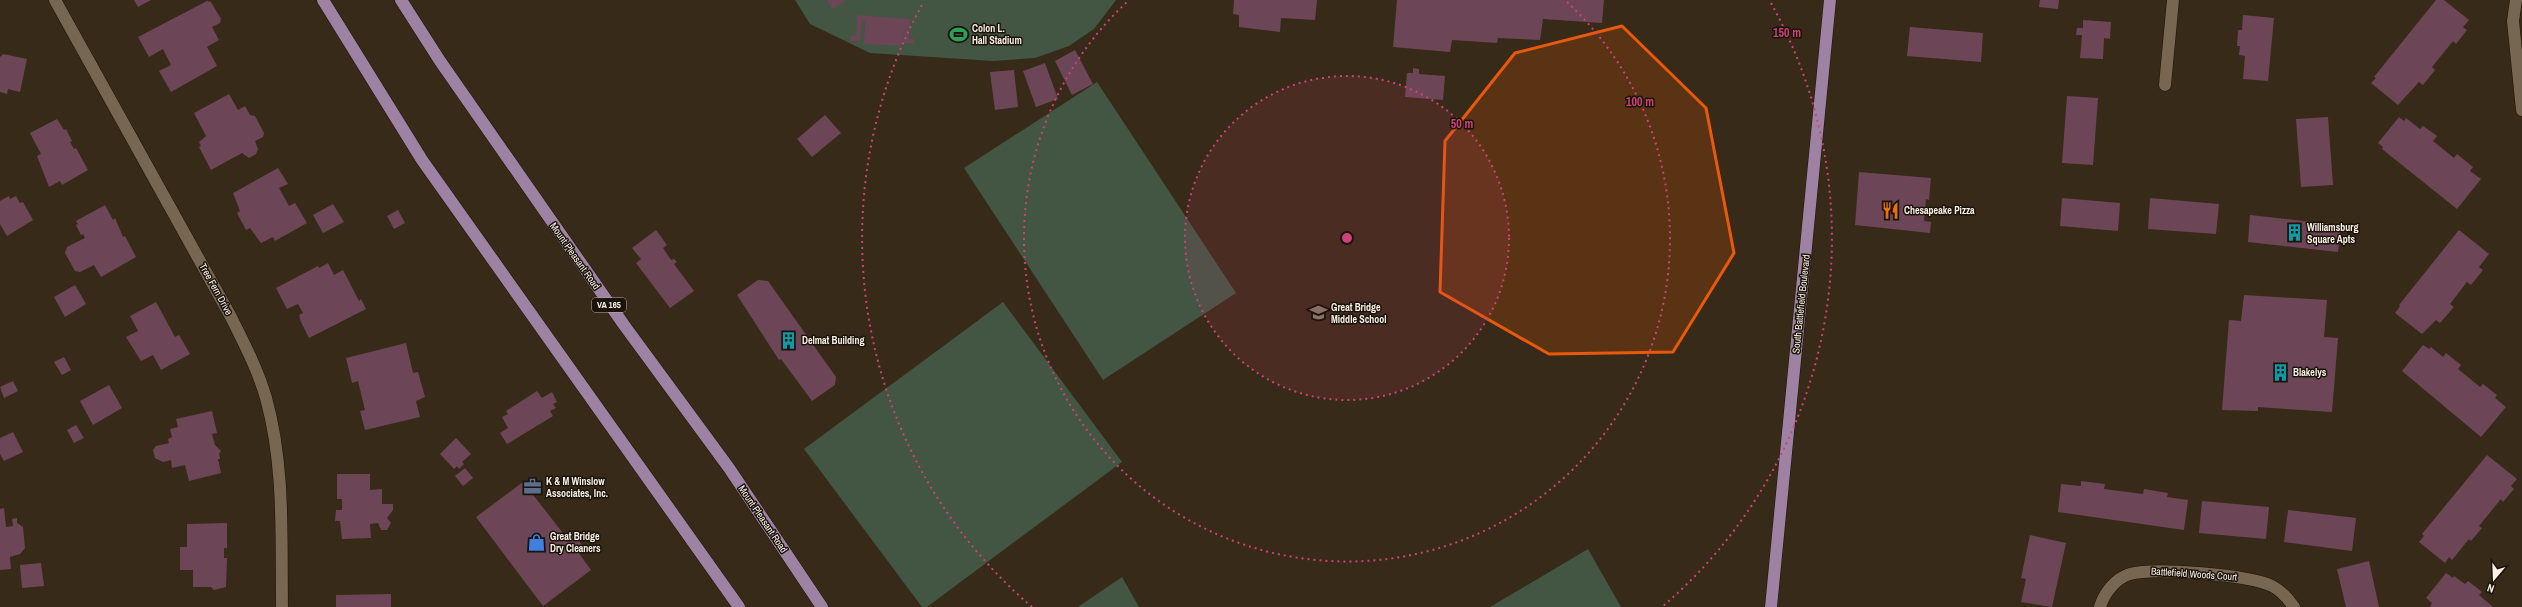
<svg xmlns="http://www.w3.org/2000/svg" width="2522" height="607" viewBox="0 0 2522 607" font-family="'Archivo Narrow',sans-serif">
<rect width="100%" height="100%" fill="#382a18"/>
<!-- green -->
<g fill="#435543">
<polygon points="795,0 1116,0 1094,29 1069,46 1035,58 993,61 870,53 810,24"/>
<polygon points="1097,82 1236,293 1103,380 964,168"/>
<polygon points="1003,302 1122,462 927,607 922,607 804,449"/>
<polygon points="1588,549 1621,607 1490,607"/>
<polygon points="1122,577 1139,607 1078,607"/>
</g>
<!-- building -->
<g fill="#6c4656">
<polygon points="134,0 151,0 138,7"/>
<polygon points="827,0 847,0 832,9"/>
<polygon points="1234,0 1317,0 1315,20 1281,18 1280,32 1239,27 1239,15 1233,14"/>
<polygon points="1397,0 1604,0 1602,23 1543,19 1540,40 1498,38 1497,43 1452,40 1450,52 1393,47"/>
<polygon points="2040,0 2059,0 2058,9 2039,7"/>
<polygon points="2436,0 2444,0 2469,20 2463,27 2467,30 2456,44 2453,41 2432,67 2435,70 2423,85 2419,82 2398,105 2371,83 2376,78 2374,77"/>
<polygon points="207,1 211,2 221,19 220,23 212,27 219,40 207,47 217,66 171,92 159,71 171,65 163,49 149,57 138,37"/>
<polygon points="857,15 910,19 909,39 914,39 914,44 903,43 903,23 902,46 864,44 865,21 862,20 860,41 850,41 850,36 856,36"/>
<polygon points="2243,15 2274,18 2268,81 2243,79 2245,56 2239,55 2240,46 2237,46 2238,30 2242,30"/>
<polygon points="2083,20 2111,22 2110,39 2104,38 2103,59 2080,58 2082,35 2076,35 2077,28 2083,28"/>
<polygon points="1910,27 1983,33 1981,62 1907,56"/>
<polygon points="1075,50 1093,84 1072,95 1055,61"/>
<polygon points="3,54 27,59 20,92 8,89 7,94 0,92 0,57"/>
<polygon points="1045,63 1058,99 1036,107 1023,71"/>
<polygon points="1413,68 1419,69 1419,74 1445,76 1443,100 1405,97 1407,73 1413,73"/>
<polygon points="1014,70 1018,107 995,110 990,72"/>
<polygon points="229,94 238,110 245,106 250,115 255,116 264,133 263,137 255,141 258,149 256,154 249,158 242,153 211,170 199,147 201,146 199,142 206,136 194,113"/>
<polygon points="2067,96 2098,98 2093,165 2062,163"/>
<polygon points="825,115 841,133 812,157 797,139"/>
<polygon points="2328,117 2333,185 2301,187 2296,119"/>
<polygon points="2399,117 2404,121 2406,118 2420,129 2423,126 2437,136 2433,141 2454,158 2457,154 2473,167 2470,171 2481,179 2457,209 2382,149 2383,147 2378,143"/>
<polygon points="57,119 64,130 66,129 72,141 70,142 74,149 76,148 88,170 62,185 60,181 49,187 37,156 41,154 30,133"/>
<polygon points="278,168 288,184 279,188 289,206 295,203 307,223 275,241 273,237 261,243 250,228 246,230 237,213 240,211 233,193"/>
<polygon points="1859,172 1931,178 1929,200 1926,199 1924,221 1931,222 1930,233 1855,225"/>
<polygon points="9,196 10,199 16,196 20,203 23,202 33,220 7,236 0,224 0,201"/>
<polygon points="2062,198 2120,203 2118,231 2060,226"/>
<polygon points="2150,198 2219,204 2216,234 2148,229"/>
<polygon points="333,204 344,222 323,233 313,215"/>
<polygon points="105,205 113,220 115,218 123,237 125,236 136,257 101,277 94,265 80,272 75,271 65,253 67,247 85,238 83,234 81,235 76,225 78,224 76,221"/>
<polygon points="398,210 405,223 394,229 387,216"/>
<polygon points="2250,215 2341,225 2338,252 2248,242"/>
<polygon points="656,230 667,245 663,248 671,260 674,259 677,262 674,264 694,291 670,308 636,263 641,259 632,248"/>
<polygon points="2459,230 2489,254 2479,267 2483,270 2471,285 2467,282 2450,304 2454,307 2440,323 2436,320 2422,334 2395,313 2400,306 2399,305"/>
<polygon points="328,263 334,275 343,270 359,301 361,299 366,309 309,338 301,322 299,315 303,313 298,304 287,309 276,288 318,266 319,268"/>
<polygon points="758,280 768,281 836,377 835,385 812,401 781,359 779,360 737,295"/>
<polygon points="75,285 86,304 65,317 54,297"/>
<polygon points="2244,295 2327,300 2324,337 2338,338 2332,412 2258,407 2258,411 2222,410 2229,320 2241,321"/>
<polygon points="156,302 175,337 179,335 190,354 161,370 153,355 141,361 126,337 138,331 130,316"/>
<polygon points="406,343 413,373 418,372 425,397 416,401 420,417 365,430 360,411 365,410 358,381 352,383 346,358"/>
<polygon points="2423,345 2429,349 2431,347 2443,357 2446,353 2461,365 2458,369 2480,387 2483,384 2497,395 2495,398 2506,407 2481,437 2402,371"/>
<polygon points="64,357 71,370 62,375 54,362"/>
<polygon points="13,381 18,391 4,398 0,387"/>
<polygon points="109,385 122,408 93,425 80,401"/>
<polygon points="537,391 542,398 552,392 557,402 553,404 556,408 550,411 553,416 507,444 500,433 508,428 502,417 508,414 506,411"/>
<polygon points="212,411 217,433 212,434 215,445 221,451 219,454 220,459 218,459 221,473 189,481 185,465 172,468 171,460 163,462 155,458 153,450 156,446 169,443 168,439 172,437 170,429 178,427 176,419"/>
<polygon points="76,425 84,438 74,443 67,430"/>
<polygon points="13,432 23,452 4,461 0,454 0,438"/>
<polygon points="456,438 471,454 462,462 464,464 459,469 457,466 454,469 440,454"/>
<polygon points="2487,455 2517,479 2511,486 2514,489 2503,502 2501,499 2479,526 2482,528 2471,541 2469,539 2452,560 2449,557 2445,563 2419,542 2424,536 2422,534"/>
<polygon points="465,468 473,478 463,486 455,476"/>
<polygon points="337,474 370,474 370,490 382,489 382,504 393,504 393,510 387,518 391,523 387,530 381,530 378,523 370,524 371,538 342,539 340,521 335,521 336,510 342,510 342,499 337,499"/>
<polygon points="2081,481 2105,484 2104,489 2143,494 2144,489 2168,493 2167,497 2188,500 2184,530 2058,512 2061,484 2081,486"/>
<polygon points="523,482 566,537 573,532 584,548 578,552 591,570 543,606 476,517"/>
<polygon points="2202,501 2269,507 2266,539 2199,533"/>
<polygon points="4,508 6,527 13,526 12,519 17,518 17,523 23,527 25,548 20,554 10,557 11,569 0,570 0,509"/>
<polygon points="2288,510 2356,518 2352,551 2284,542"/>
<polygon points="227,523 227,548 224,548 224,558 227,558 226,587 214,590 211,587 193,587 193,570 180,570 180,547 187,547 187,524"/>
<polygon points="2030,535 2066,543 2052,607 2021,602 2026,579 2021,578"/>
<polygon points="2369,561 2379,607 2346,607 2337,569"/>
<polygon points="41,563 44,586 22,588 20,565"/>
<polygon points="2446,573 2453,578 2454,576 2465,584 2468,581 2482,592 2479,595 2493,607 2432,607 2430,606 2432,603 2426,598"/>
<polygon points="391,594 391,607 336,607 336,595"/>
</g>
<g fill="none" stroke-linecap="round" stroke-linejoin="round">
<defs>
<g id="minor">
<path d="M55,0l176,317c13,26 27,53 35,81 19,68 15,139 16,209"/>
<polyline points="2516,0 2513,21 2522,110"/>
<polyline points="2165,85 2173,0"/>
<path d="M2100,607c4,-14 16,-29 30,-33 24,-7 120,1 142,12 8,4 17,14 22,21"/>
</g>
<g id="major">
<polyline points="323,0 422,160 739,607"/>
<polyline points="401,0 440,61 624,325 729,468 822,607"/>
<polyline points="1771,607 1830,0"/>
</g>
</defs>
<!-- minor casing -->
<use href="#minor" stroke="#1f1202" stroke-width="13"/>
<!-- major casing -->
<use href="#major" stroke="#1f1202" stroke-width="13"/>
<!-- minor -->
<use href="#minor" stroke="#776752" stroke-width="12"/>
<!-- major -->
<use href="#major" stroke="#9d82a4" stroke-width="12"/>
</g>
<!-- marked area -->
<path fill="#e8590c" fill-opacity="0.2" stroke="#e8590c" stroke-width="3" stroke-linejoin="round" d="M1622,26l84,82 28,145 -61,99 -124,2 -109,-62 5,-151 70,-88z"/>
<!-- distance rings -->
<circle cx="1347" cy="238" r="162" fill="#cd4377" fill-opacity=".12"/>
<g fill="none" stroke="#cd4377" stroke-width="2" stroke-dasharray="2 4">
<circle cx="1347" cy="238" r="162"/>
<path d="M1567 2A323 323 0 1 1 1127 2"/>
<path d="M1032 607A485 485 0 0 1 923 3M1771 3A485 485 0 0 1 1662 607"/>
</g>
<!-- icons -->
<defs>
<symbol id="stadium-bare" viewBox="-9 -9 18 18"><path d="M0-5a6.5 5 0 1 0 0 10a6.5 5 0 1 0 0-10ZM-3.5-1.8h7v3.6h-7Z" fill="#2e9e5b" stroke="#1a140c" stroke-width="2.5" paint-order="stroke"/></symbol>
<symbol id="restaurant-bare" viewBox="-9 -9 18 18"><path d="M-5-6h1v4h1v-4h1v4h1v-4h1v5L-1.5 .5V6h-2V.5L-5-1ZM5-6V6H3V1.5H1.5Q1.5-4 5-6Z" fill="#e8710a" stroke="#1a140c" stroke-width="2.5" paint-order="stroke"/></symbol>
<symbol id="building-bare" viewBox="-9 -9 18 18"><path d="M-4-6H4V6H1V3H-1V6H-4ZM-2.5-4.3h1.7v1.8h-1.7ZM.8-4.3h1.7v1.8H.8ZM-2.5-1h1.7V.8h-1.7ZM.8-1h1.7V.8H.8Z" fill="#0f9aa8" stroke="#1a140c" stroke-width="2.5" paint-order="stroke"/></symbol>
<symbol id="school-bare" viewBox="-9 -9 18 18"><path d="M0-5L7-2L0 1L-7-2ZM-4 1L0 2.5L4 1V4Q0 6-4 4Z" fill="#8d6e63" stroke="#1a140c" stroke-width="2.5" paint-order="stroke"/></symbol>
<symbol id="office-bare" viewBox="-9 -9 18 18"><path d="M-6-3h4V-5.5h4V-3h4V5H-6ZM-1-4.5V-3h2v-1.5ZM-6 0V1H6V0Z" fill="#5c6f8a" stroke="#1a140c" stroke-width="2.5" paint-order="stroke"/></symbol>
<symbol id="shop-bare" viewBox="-9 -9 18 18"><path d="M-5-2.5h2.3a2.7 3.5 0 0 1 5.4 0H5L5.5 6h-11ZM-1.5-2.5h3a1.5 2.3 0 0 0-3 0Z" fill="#3f7fe0" stroke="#1a140c" stroke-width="2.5" paint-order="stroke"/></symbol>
</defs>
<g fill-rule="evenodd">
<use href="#stadium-bare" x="946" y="22" width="25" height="25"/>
<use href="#restaurant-bare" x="1878" y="198" width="25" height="25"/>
<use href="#building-bare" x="2282" y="220" width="25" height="25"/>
<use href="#school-bare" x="1306" y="300" width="25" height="25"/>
<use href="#building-bare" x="776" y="328" width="25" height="25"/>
<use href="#building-bare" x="2268" y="360" width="25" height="25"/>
<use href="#office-bare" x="520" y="474" width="25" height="25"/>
<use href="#shop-bare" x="524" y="530" width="25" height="25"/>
</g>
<g text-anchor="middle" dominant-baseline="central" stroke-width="3" stroke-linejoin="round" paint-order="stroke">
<!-- shield labels -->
<rect fill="#1a140c" stroke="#b8afa5" stroke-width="1" x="592" y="298" width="34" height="14" rx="3"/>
<g font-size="9" font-weight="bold" fill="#fbf1e6">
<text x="609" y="305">VA 165</text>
</g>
<!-- poi labels -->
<g font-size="10" font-weight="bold" fill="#fbf1e6" stroke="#1a140c" text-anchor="start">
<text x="972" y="28">Colon L.<tspan x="972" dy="12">Hall Stadium</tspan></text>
<text x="1904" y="210">Chesapeake Pizza</text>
<text x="2307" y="227">Williamsburg<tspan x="2307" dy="12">Square Apts</tspan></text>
<text x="1331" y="307">Great Bridge<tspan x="1331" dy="12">Middle School</tspan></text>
<text x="802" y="340">Delmat Building</text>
<text x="2293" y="372">Blakelys</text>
<text x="546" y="481">K &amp; M Winslow<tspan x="546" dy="12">Associates, Inc.</tspan></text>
<text x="550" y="536">Great Bridge<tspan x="550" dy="12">Dry Cleaners</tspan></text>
</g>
<!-- street labels -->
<g font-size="10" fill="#fbf1e6" stroke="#1a140c">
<text transform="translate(575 256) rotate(55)">Mount Pleasant Road</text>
<text transform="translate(216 289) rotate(61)">Tree Fern Drive</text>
<text transform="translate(1801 304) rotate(-84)">South Battlefield Boulevard</text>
<text transform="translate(763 519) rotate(56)">Mount Pleasant Road</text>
<text transform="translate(2194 574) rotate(4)">Battlefield Woods Court</text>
</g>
</g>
<circle cx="1347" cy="238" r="6" fill="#cd4377" stroke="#1a140c" stroke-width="2"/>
<g font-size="12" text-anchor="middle" font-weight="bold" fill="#cd4377" stroke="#1a140c" stroke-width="3" stroke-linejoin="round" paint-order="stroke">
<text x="1787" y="37">150 m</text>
<text x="1640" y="106">100 m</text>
<text x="1462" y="128">50 m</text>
</g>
<!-- north arrow -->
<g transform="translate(2494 579) rotate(199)" stroke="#1a140c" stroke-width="3" paint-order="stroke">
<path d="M0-3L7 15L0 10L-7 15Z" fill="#fbf1e6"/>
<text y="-6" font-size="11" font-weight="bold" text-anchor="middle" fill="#fbf1e6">N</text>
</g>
</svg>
